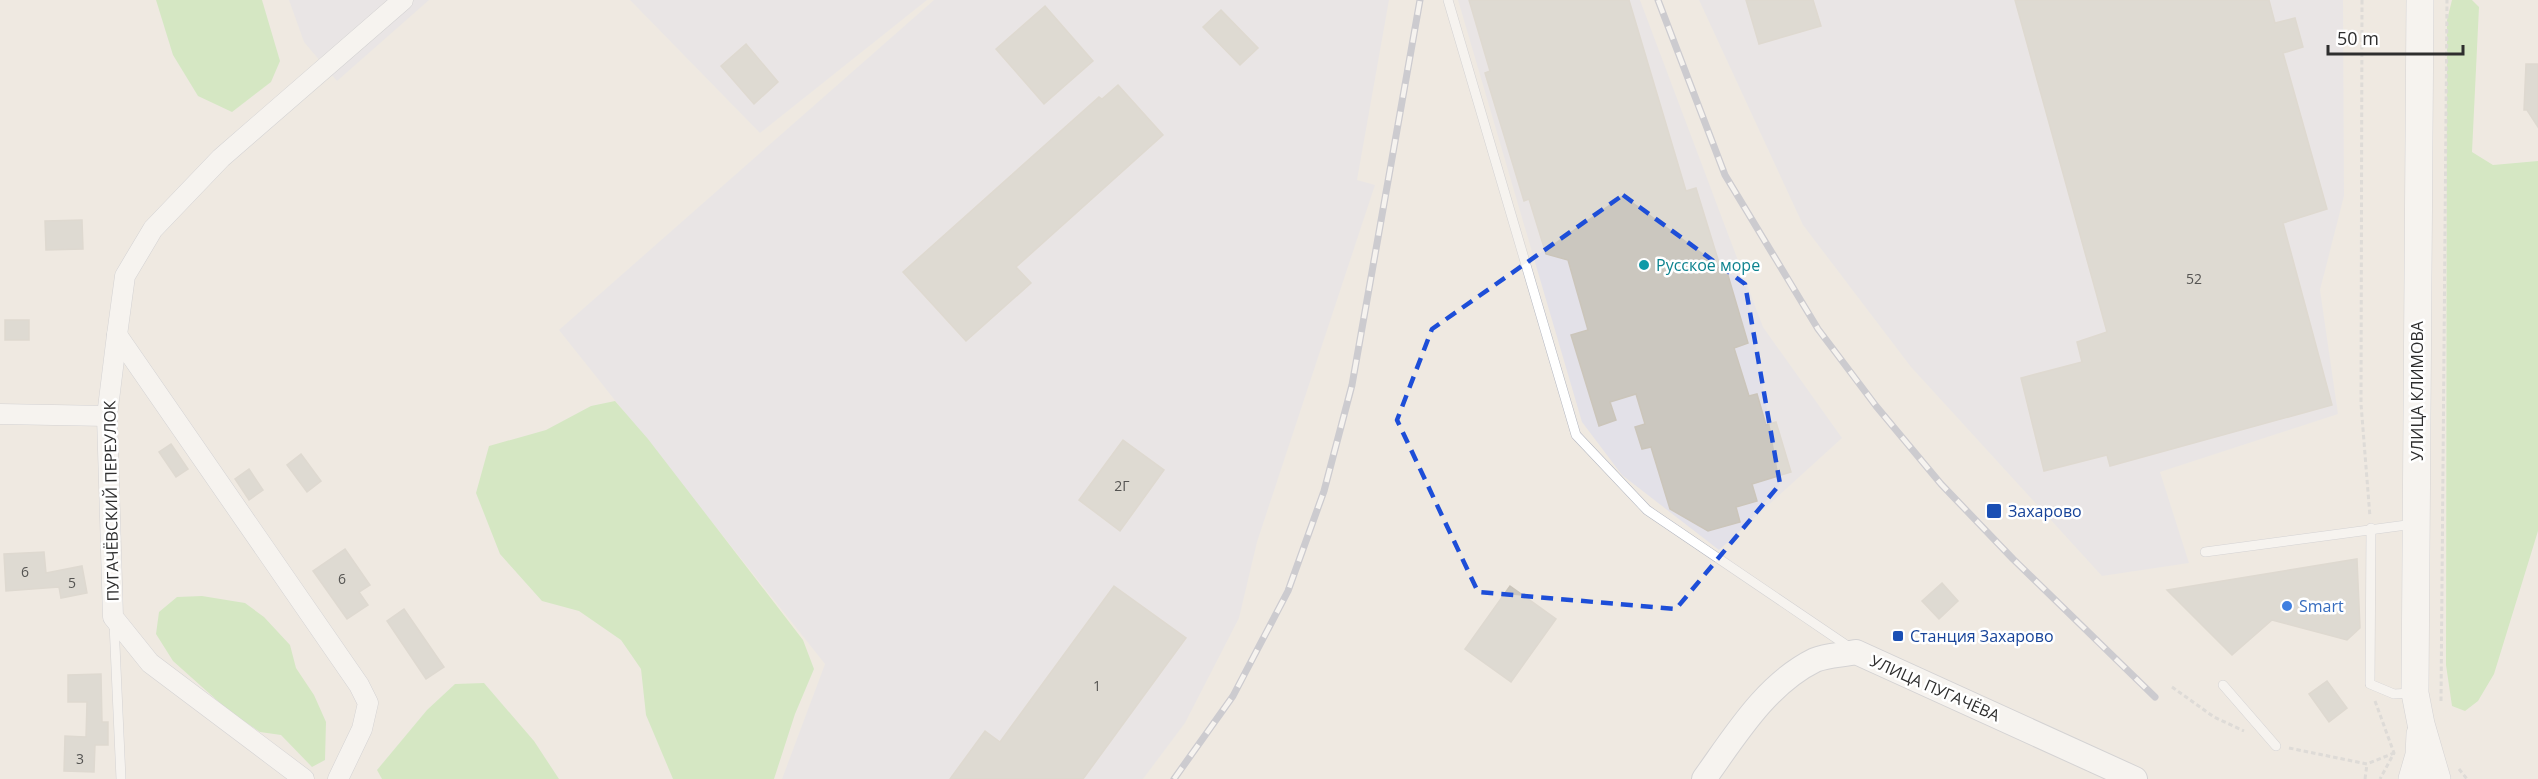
<svg xmlns="http://www.w3.org/2000/svg" width="2538" height="779" viewBox="0 0 2538 779" font-family="'Open Sans',sans-serif">
<rect width="100%" height="100%" fill="#efe9e1"/>
<!-- industrial -->
<g fill="#e3e1e8">
<polygon points="289,0 429,0 337,81 304,42"/>
<polygon points="630,0 927,0 760,133"/>
<polygon points="934,0 1389,0 1357,180 1375,185 1257,542 1239,618 1185,723 1143,779 782,779 825,664 559,330"/>
<polygon points="1458,0 1640,0 1763,327 1842,438 1719,550 1622,475 1582,422"/>
<polygon points="1699,0 2343,0 2344,196 2320,290 2338,414 2160,472 2189,563 2102,576 1911,367 1803,225"/>
</g>
<!-- green -->
<g fill="#b6e59e">
<polygon points="156,0 262,0 280,61 271,82 232,112 198,96 173,55"/>
<polygon points="2452,0 2472,0 2479,7 2472,152 2493,165 2538,161 2538,531 2494,674 2478,701 2465,711 2452,706 2446,665 2447,20"/>
<polygon points="615,401 648,439 803,640 814,669 795,714 774,779 673,779 646,715 641,669 621,640 579,611 542,601 500,554 476,493 489,446 546,430 591,406"/>
<polygon points="202,596 245,603 264,617 290,645 296,668 314,695 326,722 325,760 312,767 281,735 260,732 229,711 173,661 156,634 159,612 177,597"/>
<polygon points="484,683 534,741 559,779 382,779 377,770 427,710 455,684"/>
</g>
<!-- building -->
<g fill="#cbc7bf" stroke="#cbc5ba" stroke-width="1.5">
<polygon points="1469,0 1629,0 1686,191 1696,188 1720,266 1725,265 1748,343 1734,348 1749,396 1757,394 1766,425 1776,422 1791,472 1752,484 1757,501 1736,507 1740,522 1708,531 1670,509 1651,447 1642,449 1635,427 1645,424 1636,394 1610,402 1616,420 1599,426 1571,335 1588,330 1568,260 1546,254 1529,199 1524,201 1485,73 1490,71"/>
<polygon points="1746,0 1813,0 1821,26 1759,44"/>
<polygon points="2015,0 2269,0 2275,23 2295,18 2303,47 2283,53 2327,209 2283,223 2332,405 2110,466 2107,455 2044,471 2021,378 2082,362 2077,342 2107,332"/>
<polygon points="1045,6 1093,61 1044,104 996,49"/>
<polygon points="1221,10 1258,48 1240,65 1203,27"/>
<polygon points="746,44 778,82 754,104 721,66"/>
<polygon points="2526,64 2538,64 2538,127 2527,110 2524,110"/>
<polygon points="1118,85 1163,135 1016,267 1031,283 966,341 903,272 1099,97 1102,99"/>
<polygon points="82,220 83,249 46,250 45,221"/>
<rect x="5" y="320" width="24" height="20"/>
<polygon points="1123,440 1164,470 1120,531 1079,500"/>
<polygon points="171,444 188,469 176,477 159,452"/>
<polygon points="301,454 321,481 307,492 287,465"/>
<polygon points="249,469 263,490 249,500 235,479"/>
<polygon points="345,549 370,585 359,592 368,605 347,619 313,571"/>
<polygon points="44,552 46,573 82,566 87,593 61,598 59,587 6,591 4,554"/>
<polygon points="2357,559 2360,628 2347,640 2272,620 2232,655 2167,590"/>
<polygon points="1942,583 1958,601 1939,619 1922,601"/>
<polygon points="1114,586 1186,638 1083,779 950,779 985,731 1000,742"/>
<polygon points="1510,586 1556,619 1511,682 1465,649"/>
<polygon points="404,609 444,667 426,679 387,621"/>
<polygon points="101,674 102,722 108,722 108,745 95,745 94,772 64,771 65,736 86,737 87,702 68,702 68,675"/>
<polygon points="2327,681 2347,708 2329,722 2309,694"/>
</g>
<g fill="none" stroke-linecap="round" stroke-linejoin="round">
<defs>
<g id="service">
<polyline points="1448,0 1576,435 1647,510 1852,649"/>
<polyline points="2371,528 2370,684 2394,694 2412,693"/>
<polyline points="2205,552 2414,524"/>
<polyline points="114,623 121,779"/>
<polyline points="2223,685 2276,746"/>
</g>
<g id="minor">
<polyline points="117,335 359,685 368,703 362,729 338,779"/>
<polyline points="0,414 107,416"/>
<polyline points="304,779 150,663 113,617 107,416 117,335 125,276 153,229 221,158 403,0"/>
</g>
<path id="tertiary" d="M1704,779c31,-43 62,-95 111,-119 12,-5 28,-5 41,-8l279,127"/>
<g id="secondary">
<polyline points="2420,0 2415,693 2421,724 2437,779"/>
<polyline points="2412,779 2419,755 2420,734"/>
</g>
</defs>
<!-- service casing -->
<use href="#service" stroke="#b4b7c1" stroke-width="10"/>
<!-- minor casing -->
<use href="#minor" stroke="#b4b7c1" stroke-width="21"/>
<!-- tertiary casing -->
<use href="#tertiary" stroke="#b4b7c1" stroke-width="26"/>
<!-- secondary casing -->
<use href="#secondary" stroke="#b4b7c1" stroke-width="28"/>
<!-- path -->
<g stroke="#c9c9c9" stroke-width="3" stroke-dasharray="4.5 3" stroke-linecap="butt">
<polyline points="2362,0 2361,404 2370,517"/>
<polyline points="2172,687 2214,717 2244,731"/>
<polyline points="2375,701 2394,753 2380,779"/>
<polyline points="2441,701 2447,0"/>
<polyline points="2289,748 2367,764 2394,753"/>
<polyline points="2459,769 2467,779"/>
<polyline points="2365,779 2367,764"/>
</g>
<!-- service -->
<use href="#service" stroke="#fff" stroke-width="9"/>
<!-- minor -->
<use href="#minor" stroke="#fff" stroke-width="20"/>
<!-- tertiary -->
<use href="#tertiary" stroke="#fff" stroke-width="24"/>
<!-- secondary -->
<use href="#secondary" stroke="#fff" stroke-width="27"/>
<defs>
<g id="rail">
<polyline points="1658,0 1725,175 1818,329 1876,406 1941,484 2013,559 2155,697"/>
<polyline points="1174,779 1233,696 1288,591 1324,491 1352,385 1420,0"/>
</g>
</defs>
<!-- rail casing -->
<use href="#rail" stroke="#a3a6b8" stroke-width="7"/>
<!-- rail -->
<use href="#rail" stroke="#fff" stroke-width="4.5" stroke-dasharray="14" stroke-linecap="butt"/>
</g>
<!-- marked area -->
<path d="M0 0H2538V779H0ZM1623,195l122,89 35,200 -104,125 -198,-17 -81,-172 35,-91z" fill="#efe9e1" fill-opacity=".55" fill-rule="evenodd"/>
<path fill="none" stroke="#1d4ed8" stroke-width="4.5" stroke-dasharray="12 8" stroke-linejoin="round" d="M1623,195l122,89 35,200 -104,125 -198,-17 -81,-172 35,-91z"/>
<!-- markers -->
<circle fill="#0f9aa8" stroke="#fff" stroke-width="2" cx="1644" cy="265" r="6"/>
<g fill="#1a4fb4" stroke="#fff" stroke-width="2">
<rect x="1986" y="503" width="16" height="16" rx="3"/>
<rect x="1892" y="630" width="12" height="12" rx="3"/>
</g>
<circle fill="#3f7fe0" stroke="#fff" stroke-width="2" cx="2287" cy="606" r="6"/>
<g text-anchor="middle" dominant-baseline="central" stroke-width="5" stroke-linejoin="round" paint-order="stroke">
<!-- number labels -->
<g font-size="14" fill="#555452">
<text x="2194" y="278">52</text>
<text x="1122" y="485">2Г</text>
<text x="25" y="571">6</text>
<text x="342" y="578">6</text>
<text x="72" y="582">5</text>
<text x="1097" y="685">1</text>
<text x="80" y="758">3</text>
</g>
<!-- culture labels -->
<g font-size="16" fill="#0d838f" stroke="#fff" text-anchor="start">
<text x="1656" y="265">Русское море</text>
</g>
<!-- street labels -->
<g font-size="16" fill="#2e2e2e" stroke="#fff">
<text transform="translate(2417 391) rotate(-90)">УЛИЦА КЛИМОВА</text>
<text transform="translate(111 501) rotate(-91)">ПУГАЧЁВСКИЙ ПЕРЕУЛОК</text>
<text transform="translate(1935 688) rotate(24)">УЛИЦА ПУГАЧЁВА</text>
</g>
<!-- transit labels -->
<g font-size="16" fill="#164399" stroke="#fff" text-anchor="start">
<text x="2008" y="511">Захарово</text>
<text x="1910" y="636">Станция Захарово</text>
</g>
<!-- shop labels -->
<g font-size="16" fill="#366cbe" stroke="#fff" text-anchor="start">
<text x="2299" y="606">Smart</text>
</g>
</g>
<!-- scale -->
<path d="M2328 45v9h135v-9" fill="none" stroke="#2e2e2e" stroke-width="3"/>
<text x="2337" y="45" font-size="18" fill="#2e2e2e" stroke="#ffffff" stroke-width="4.5" paint-order="stroke">50 m</text>
</svg>
